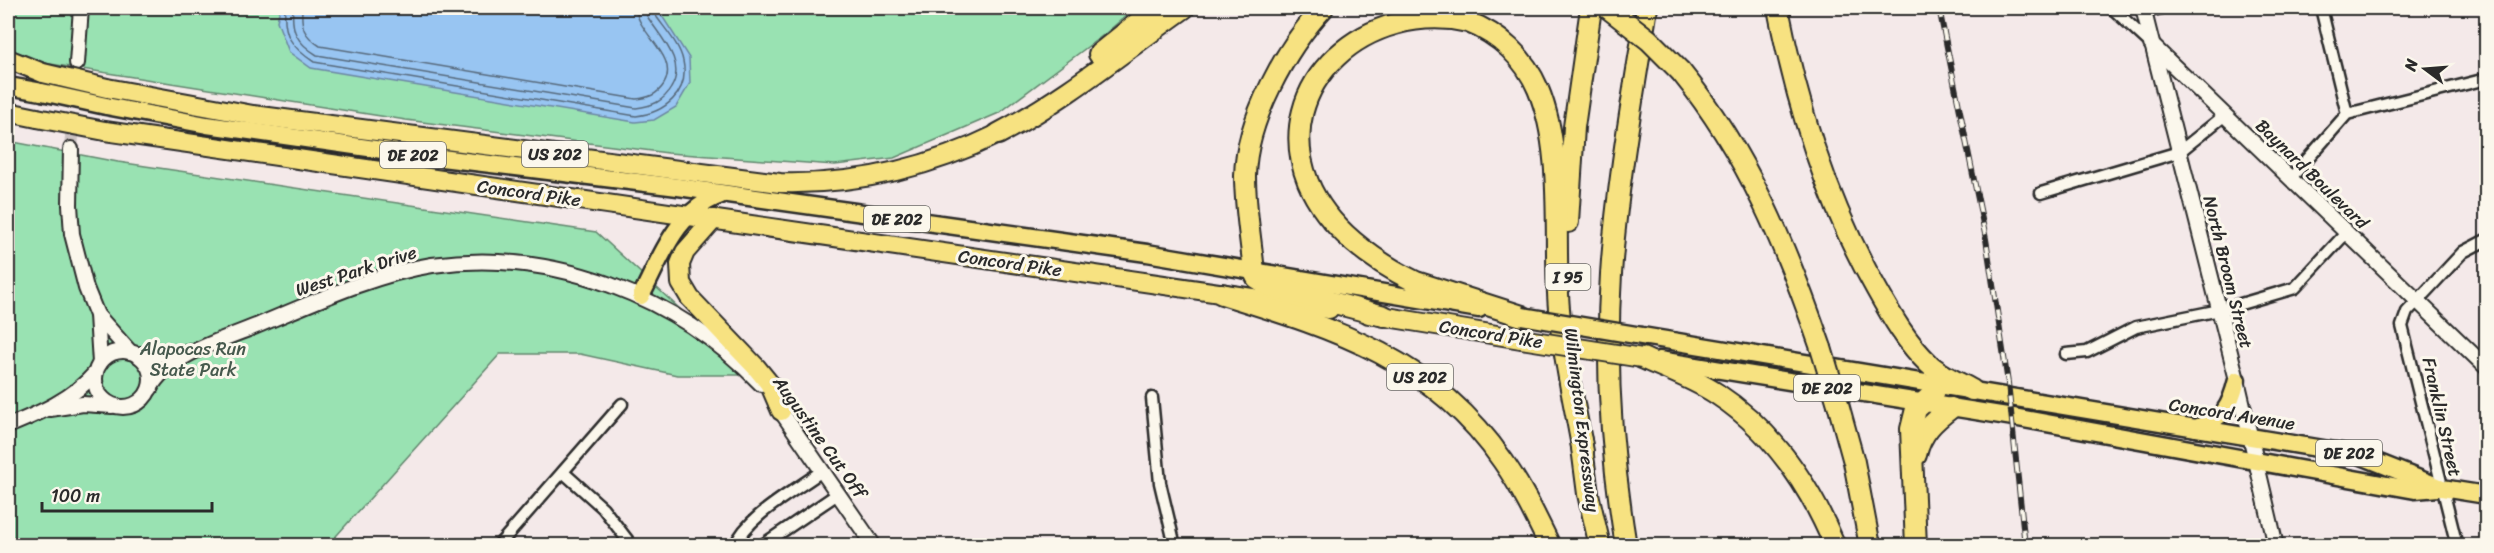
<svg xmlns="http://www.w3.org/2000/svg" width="2494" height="553" viewBox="0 0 2494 553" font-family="Sriracha,sans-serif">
<rect width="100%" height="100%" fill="#f4e9e9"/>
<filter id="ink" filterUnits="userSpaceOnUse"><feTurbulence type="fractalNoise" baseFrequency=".0167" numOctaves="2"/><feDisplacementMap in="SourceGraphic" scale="12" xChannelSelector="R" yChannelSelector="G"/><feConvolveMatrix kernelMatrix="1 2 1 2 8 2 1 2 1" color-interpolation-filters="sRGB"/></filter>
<g filter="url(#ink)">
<!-- green -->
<g fill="#99e2b2" stroke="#62866e" stroke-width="1.5">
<polygon points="8,8 1135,8 1106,33 999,113 894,158 835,165 668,153 406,120 44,63 8,50"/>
<polygon points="8,141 118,162 596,232 752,375 677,375 580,354 500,354 328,545 8,545"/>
</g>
<!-- water -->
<polygon fill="#98c5f2" stroke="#6c87a2" stroke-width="1.5" points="280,8 657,8 689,58 690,83 676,107 654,120 635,122 311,68 289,52 277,21"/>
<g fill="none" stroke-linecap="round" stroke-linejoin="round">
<!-- shore -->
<g stroke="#57697b" stroke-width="1.5">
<path d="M285,8c-2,27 6,39 29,54l322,54c28,-3 54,-23 47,-55 -3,-17 -20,-34 -29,-48l-1,-5"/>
<path d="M293,8c-2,23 3,34 24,47l319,53c16,-2 27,-6 35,-20 16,-26 -11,-51 -24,-72l-2,-8"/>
<path d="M302,8c-1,19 1,27 18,38l316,53c12,-1 21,-4 28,-15 16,-28 -27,-50 -28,-76"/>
</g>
<!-- tertiary-tunnel -->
<polyline stroke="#ccc3c3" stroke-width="14" stroke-dasharray="14 7" stroke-linecap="butt" points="71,149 77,71"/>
<defs>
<g id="minor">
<polyline points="2112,8 2151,44"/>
<polyline points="2321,8 2347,114"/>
<polyline points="2144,12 2162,8"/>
<polyline points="2291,178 2347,114 2486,79"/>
<polyline points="2041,193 2179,152 2225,115"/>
<polyline points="2066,354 2087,352 2136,327 2220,310 2295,288 2347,232"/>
<polyline points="1152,398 1160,483 1175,546"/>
<polyline points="563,472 603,508 632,546"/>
<polyline points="498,546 622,404"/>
<path d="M735,546c12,-31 62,-56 88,-76"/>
<polyline points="761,546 839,493"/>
<polyline points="2457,546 2402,326 2407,312 2463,252 2486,240"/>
</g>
<g id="tertiary">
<polyline points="2143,8 2237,380 2276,546"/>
<polyline points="2151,44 2486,367"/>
<polyline points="77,63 81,8"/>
<polyline points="71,149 70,205 72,234 86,288 97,315 100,363"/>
<polyline points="97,315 130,352"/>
<circle cx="123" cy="379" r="28"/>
<polyline points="136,354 153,355 192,352"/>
<path d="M150,389c16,-34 78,-51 111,-65 53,-22 114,-50 171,-59 122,-17 245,31 329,119"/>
<polyline points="776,404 874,546"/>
<polyline points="50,409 83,404 112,406"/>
<path d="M8,426c32,-13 65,-27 88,-54"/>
</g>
<g id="primary">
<polyline points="8,86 42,92"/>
<polyline points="106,106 207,125 417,155 678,187 1147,253 1479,309"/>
<path d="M641,296c21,-40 34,-84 80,-101"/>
<polyline points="1642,336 2359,455 2442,488 2486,495"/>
<polyline points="1659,360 2013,417 2415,490 2438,488"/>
<path d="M2196,428c28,-10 34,-20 41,-48"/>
</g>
<g id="trunk">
<polyline points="8,59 43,73"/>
<path d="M107,88l146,27 527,68c77,2 149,-15 218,-49"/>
<polyline points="8,112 37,118"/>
<polyline points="105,131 1329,309"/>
<polyline points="714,219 685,252 680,264 681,283 690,298 756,367 769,383 781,411"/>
<polyline points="1369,314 1521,339"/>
</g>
<g id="motorway">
<path d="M1323,8c-37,40 -77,112 -78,168 0,32 6,64 9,96l3,6 13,8 114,30"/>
<path d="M1778,8c19,98 49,195 99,282 15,27 30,53 52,74 11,11 29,18 43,26"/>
<polyline points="1099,54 1156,8"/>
<path d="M1681,72c67,82 106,177 140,276"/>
<path d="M998,134c67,-35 125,-83 186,-126"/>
<polyline points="1568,222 1574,127 1591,8"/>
<path d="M1222,294c113,35 210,64 281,167 19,27 33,56 47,85"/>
<path d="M1522,316l-106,-34c-43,-21 -89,-54 -108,-100 -39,-99 61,-182 160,-160 31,12 57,36 70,67 27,64 15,152 21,220 4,48 16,96 24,143"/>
<path d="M1642,358c25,11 52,21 75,36 55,36 93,92 118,152"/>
<polyline points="1838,404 1854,462 1870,546"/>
<polyline points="1581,440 1588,494 1600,546"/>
<path d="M1916,455c5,-23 18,-34 35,-47"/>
<path d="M1626,546c-15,-91 -21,-181 -15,-272 6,-90 22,-178 36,-266"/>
<polyline points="1916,546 1911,429 1916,409 1933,394"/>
</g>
</defs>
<!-- minor casing -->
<use href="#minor" stroke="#2b2b2b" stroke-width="15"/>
<!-- tertiary casing -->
<use href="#tertiary" stroke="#2b2b2b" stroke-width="18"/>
<!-- primary casing -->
<use href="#primary" stroke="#2b2b2b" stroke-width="21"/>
<!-- trunk casing -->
<use href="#trunk" stroke="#2b2b2b" stroke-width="22"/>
<!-- motorway casing -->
<use href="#motorway" stroke="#2b2b2b" stroke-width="24"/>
<!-- minor -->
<use href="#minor" stroke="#fbf7ec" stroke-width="10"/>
<!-- tertiary -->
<use href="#tertiary" stroke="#fbf7ec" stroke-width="14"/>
<!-- primary -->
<use href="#primary" stroke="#f7e281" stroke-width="16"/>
<!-- trunk -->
<use href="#trunk" stroke="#f7e281" stroke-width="18"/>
<!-- motorway -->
<use href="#motorway" stroke="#f7e281" stroke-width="20"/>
<defs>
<polyline id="rail" points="1939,8 1986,239 2008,383 2025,546"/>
</defs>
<!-- rail casing -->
<use href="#rail" stroke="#2b2b2b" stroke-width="6"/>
<!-- rail -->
<use href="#rail" stroke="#fbf7ec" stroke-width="4" stroke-dasharray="11" stroke-linecap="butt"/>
<defs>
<g id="primary-bridge">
<polyline points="42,92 106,106"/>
<polyline points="1522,316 1642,336"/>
</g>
<g id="trunk-bridge">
<polyline points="43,73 107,88"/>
<polyline points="37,118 105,131"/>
<polyline points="1521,339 1642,358"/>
</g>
<g id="motorway-bridge">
<polyline points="1608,8 1649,40 1681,72"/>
<polyline points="1821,348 1838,404"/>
</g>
</defs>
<!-- primary-bridge casing -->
<use href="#primary-bridge" stroke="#2b2b2b" stroke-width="21" stroke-linecap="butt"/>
<!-- trunk-bridge casing -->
<use href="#trunk-bridge" stroke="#2b2b2b" stroke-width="22" stroke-linecap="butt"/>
<!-- motorway-bridge casing -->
<use href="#motorway-bridge" stroke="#2b2b2b" stroke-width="24" stroke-linecap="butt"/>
<!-- primary-bridge -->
<use href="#primary-bridge" stroke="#f7e281" stroke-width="16"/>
<!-- trunk-bridge -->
<use href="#trunk-bridge" stroke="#f7e281" stroke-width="18"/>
<!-- motorway-bridge -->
<use href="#motorway-bridge" stroke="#f7e281" stroke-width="20"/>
</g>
</g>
<g text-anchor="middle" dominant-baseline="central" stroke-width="6" stroke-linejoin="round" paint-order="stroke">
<!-- shield labels -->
<g fill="#fbf7ec" stroke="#696865" stroke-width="1.5">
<rect x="522" y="141" width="66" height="26" rx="4.5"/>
<rect x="380" y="142" width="66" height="26" rx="4.5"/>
<rect x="864" y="206" width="66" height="26" rx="4.5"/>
<rect x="1545.5" y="264" width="45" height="26" rx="4.5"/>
<rect x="1387" y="364" width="66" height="26" rx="4.5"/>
<rect x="1794" y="375" width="66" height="26" rx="4.5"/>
<rect x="2316" y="440" width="66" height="26" rx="4.5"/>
</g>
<g font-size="16" font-weight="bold" fill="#2b2b2b">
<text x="555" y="154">US 202</text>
<text x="413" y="155">DE 202</text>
<text x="897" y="219">DE 202</text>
<text x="1568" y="277">I 95</text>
<text x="1420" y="377">US 202</text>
<text x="1827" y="388">DE 202</text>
<text x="2349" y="453">DE 202</text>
</g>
<!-- street labels -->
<g font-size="18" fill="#2b2b2b" stroke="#fbf7ec">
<text transform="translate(2312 174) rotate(44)">Baynard Boulevard</text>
<text transform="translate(529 193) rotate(8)">Concord Pike</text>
<text transform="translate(1010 263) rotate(8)">Concord Pike</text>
<text transform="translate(356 271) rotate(-18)">West Park Drive</text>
<text transform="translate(2228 272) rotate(76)">North Broom Street</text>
<text transform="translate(1491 334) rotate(9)">Concord Pike</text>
<text transform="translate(2232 414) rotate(9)">Concord Avenue</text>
<text transform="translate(2442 417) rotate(77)">Franklin Street</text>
<text transform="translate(1582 420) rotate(83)">Wilmington Expressway</text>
<text transform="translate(820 437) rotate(54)">Augustine Cut Off</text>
</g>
<!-- park labels -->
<g font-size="18" fill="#46594d" stroke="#fbf7ec">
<text x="193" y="349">Alapocas Run<tspan x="193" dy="21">State Park</tspan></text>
</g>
</g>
<!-- margin -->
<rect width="2494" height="553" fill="none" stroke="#fbf7ec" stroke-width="30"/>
<rect x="15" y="15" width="2464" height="523" fill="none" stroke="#2b2b2b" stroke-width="2" filter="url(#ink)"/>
<!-- north arrow -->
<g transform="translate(2425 69) rotate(286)" stroke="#fbf7ec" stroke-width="4.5" paint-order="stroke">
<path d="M0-4.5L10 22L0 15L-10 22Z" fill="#2b2b2b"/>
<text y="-9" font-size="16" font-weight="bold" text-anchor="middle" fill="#2b2b2b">N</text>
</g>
<!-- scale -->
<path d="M42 502v9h170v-9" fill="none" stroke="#2b2b2b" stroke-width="3"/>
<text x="51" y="502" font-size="18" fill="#2b2b2b" stroke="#fbf7ec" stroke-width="4.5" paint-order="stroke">100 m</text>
</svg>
